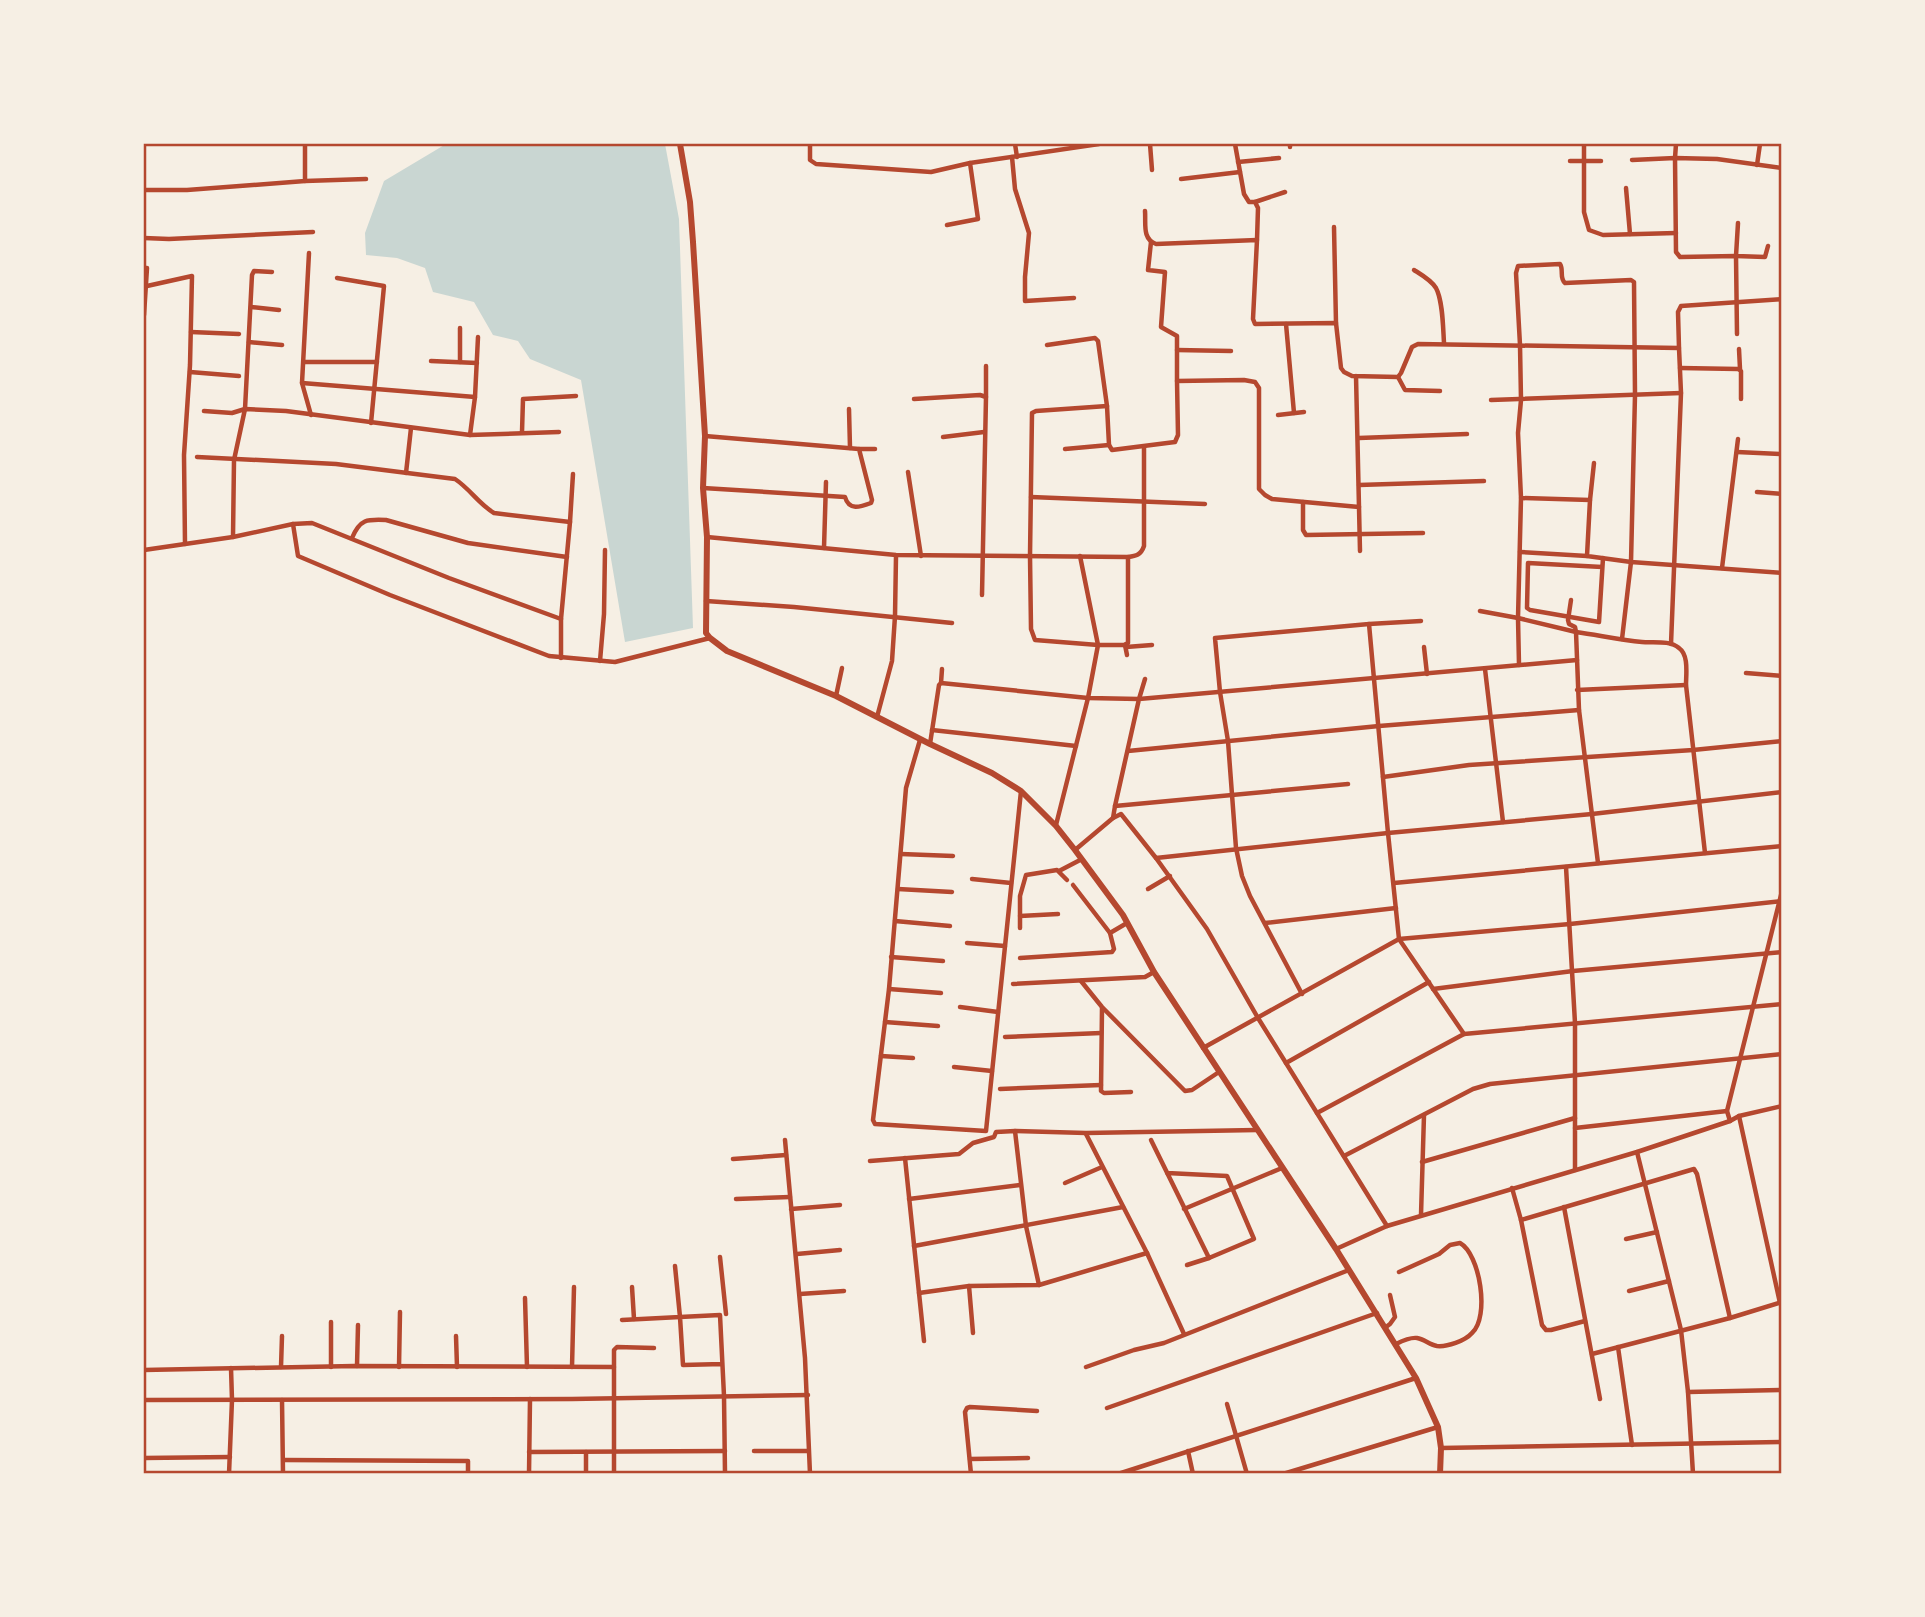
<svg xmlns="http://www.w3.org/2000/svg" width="1925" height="1617" viewBox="0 0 1925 1617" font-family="'Asap Condensed',sans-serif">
<rect width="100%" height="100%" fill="#f6efe4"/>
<!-- water -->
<polygon fill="#c9d6d2" points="446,144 665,144 679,219 693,628 625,642 581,380 530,359 518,341 493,335 474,302 433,292 425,268 397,258 366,255 365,233 384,181"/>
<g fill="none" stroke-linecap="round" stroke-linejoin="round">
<!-- minor -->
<g stroke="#b5482f" stroke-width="4.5">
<polyline points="810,144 810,160 816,164 931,172 970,163"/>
<polyline points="1015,144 1017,157"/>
<polyline points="1150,144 1152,170"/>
<polyline points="1235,144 1244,194 1249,202 1255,202 1258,208 1257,240"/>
<polyline points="1290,144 1290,147"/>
<polyline points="1584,144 1584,212 1589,230 1603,235 1676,233"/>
<polyline points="1676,144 1675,158 1676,252 1680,257 1736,256 1737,334"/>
<polyline points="1012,157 1015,189 1029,233 1025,277 1025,301 1074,298"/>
<polyline points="1632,160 1675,158 1717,159 1782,168"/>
<polyline points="1570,161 1601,161"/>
<polyline points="1238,162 1279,158"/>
<polyline points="1757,165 1760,144"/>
<polyline points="1181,179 1240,172"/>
<polyline points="305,181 366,179"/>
<polyline points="1626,188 1630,234"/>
<polyline points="144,190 187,190 305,181 305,144"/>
<polyline points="1255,202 1285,192"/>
<path d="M1145,211c1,13 -3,28 11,33l101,-4 -4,79 2,5 81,-1 5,45 3,4 8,4 46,1 3,-4 11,-26 6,-3 261,4 -1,-36 3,-6 101,-7"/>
<polyline points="1738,223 1736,256 1765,257 1768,246"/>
<polyline points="947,225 978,219 970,163 1099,144"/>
<polyline points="1334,227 1336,323"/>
<polyline points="144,238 169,239 313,232"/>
<polyline points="1151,242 1148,270 1165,272 1161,327 1177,336 1177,381"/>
<polyline points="309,253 302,383 311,415"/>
<polyline points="144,268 147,268 144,315"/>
<path d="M1414,270c8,5 17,10 22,18 7,13 7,40 8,55"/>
<polyline points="337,278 384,286 371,423"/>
<polyline points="147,286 192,276 190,365 184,455 185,544"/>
<polyline points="1781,299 1782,313"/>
<polyline points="251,307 279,310"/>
<polyline points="1286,324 1294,413"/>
<polyline points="191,332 239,334"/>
<polyline points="249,342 282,345"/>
<polyline points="1047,345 1095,338 1098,341 1107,406 1109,445 1112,450 1175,442 1178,435 1177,381 1244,380 1255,382 1259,388 1259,489 1265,495 1272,499 1359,507"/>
<polyline points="1739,349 1740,369"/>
<polyline points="1177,350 1231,351"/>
<polyline points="431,361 477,363"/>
<polyline points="304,362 377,362"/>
<polyline points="460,362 460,328"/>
<polyline points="1680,368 1738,369 1741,371 1741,399"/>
<polyline points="190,372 239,376"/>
<polyline points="1356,376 1360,551"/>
<polyline points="1398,377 1405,390 1440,391"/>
<polyline points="302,383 475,397"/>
<polyline points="986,397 986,366"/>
<polyline points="914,399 980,395 986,397 982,595"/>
<polyline points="1491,400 1681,393"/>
<polyline points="1107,406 1036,411 1032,413 1030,556 1031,629 1035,640 1098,645 1124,645 1128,643 1128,557"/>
<polyline points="849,409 850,448"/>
<polyline points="204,411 232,413 245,409 286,411 470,435 559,432"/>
<polyline points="1278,415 1304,412"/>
<polyline points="522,432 523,399 576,396"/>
<polyline points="470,435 475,397 478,337"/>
<polyline points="943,437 984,432"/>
<polyline points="1359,438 1467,434"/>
<polyline points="859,449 875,449"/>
<polyline points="1065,449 1109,445"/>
<polyline points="1737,452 1782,454"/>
<path d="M197,457l139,7 119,15c15,10 24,25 39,34l76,9 -9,97v39"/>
<polyline points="908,472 921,556"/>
<polyline points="406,473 411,428"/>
<polyline points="1359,485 1484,481"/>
<path d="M703,488l142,9c4,14 15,10 26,6l1,-3 -13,-51 -154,-13"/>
<polyline points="1757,492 1782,494"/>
<polyline points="1031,497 1205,504"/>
<polyline points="1590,500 1594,463"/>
<polyline points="1303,502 1303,530 1306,535 1423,533"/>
<polyline points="570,522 573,474"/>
<polyline points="293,524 298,556 390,595 549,656 615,662 710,638"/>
<polyline points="233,537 234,460 245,409 252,275 254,271 272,272"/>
<path d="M707,537l189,18 232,2c8,-1 13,-2 16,-11v-99"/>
<path d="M352,538c8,-19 15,-19 34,-18l82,23 99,14"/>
<polyline points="824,548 826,482"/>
<polyline points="144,550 233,537 293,524 312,523 449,578 561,619"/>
<polyline points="1520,552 1587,556"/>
<polyline points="1602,567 1528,563 1527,608 1530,610 1599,622 1603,558"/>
<polyline points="1722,568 1738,439"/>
<polyline points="1571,600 1568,620 1569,624 1575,627 1576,632"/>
<polyline points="706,601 794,607 952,623"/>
<polyline points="1480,611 1518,618 1576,632"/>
<polyline points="1369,624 1421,621"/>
<path d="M1622,639l9,-77 4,-167 -1,-113 -3,-2 -66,3c-6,-5 -1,-13 -5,-19l-42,2 -2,7 4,72 1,55 -3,33 3,65 69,2 -3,56 44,6 151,11"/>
<polyline points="1671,644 1681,393 1679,348"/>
<polyline points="1125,645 1127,655"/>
<polyline points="1126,647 1152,645"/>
<polyline points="1424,647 1427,674"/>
<polyline points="600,661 604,614 605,550"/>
<polyline points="1519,665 1518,618 1521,498"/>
<polyline points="1485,669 1503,822"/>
<polyline points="1746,673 1782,676"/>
<polyline points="941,683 942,669"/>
<polyline points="1577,690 1686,685"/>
<polyline points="836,696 842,668"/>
<polyline points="877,717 892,661 895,616 896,556"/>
<polyline points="932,730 1076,746"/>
<polyline points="920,740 906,788 889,989 873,1120 875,1124 986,1131 1021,791"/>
<polyline points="930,744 939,685 941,683 1088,698 1139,699 1145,679"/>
<polyline points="1128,751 1379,726 1579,710"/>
<polyline points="1383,777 1469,765 1693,750 1782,741"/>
<polyline points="1115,806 1348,784"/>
<polyline points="1113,818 1115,806 1139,699 1577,660"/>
<polyline points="1056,825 1088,698 1098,645 1080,556"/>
<polyline points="1075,850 1113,818 1121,814 1156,858 1207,929 1258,1018 1387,1226"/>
<polyline points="901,854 953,856"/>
<polyline points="1156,858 1388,833 1592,814 1782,792"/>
<path d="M1598,863l-19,-153 -3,-78c22,3 44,8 66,10 11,1 28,-2 37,6 10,7 7,26 7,37l19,168"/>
<polyline points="1566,867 1575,1023 1575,1128"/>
<polyline points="1059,871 1082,859"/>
<polyline points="972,879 1011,883"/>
<polyline points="1394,883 1782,846"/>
<polyline points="1073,885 1110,933"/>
<polyline points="898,889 952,892"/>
<polyline points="1148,889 1170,876"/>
<polyline points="1020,916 1058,914"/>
<polyline points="895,921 950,926"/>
<polyline points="1265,923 1396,908"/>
<polyline points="1020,928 1020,896 1026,875 1057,870 1067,880"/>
<polyline points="967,943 1005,946"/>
<polyline points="891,957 943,961"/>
<polyline points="1020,958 1112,952 1114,949 1110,933 1127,923"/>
<polyline points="1081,981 1102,1007 1185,1091 1192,1090 1219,1072"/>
<polyline points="1013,984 1145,977 1154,972"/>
<polyline points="889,989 941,993"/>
<polyline points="1433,989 1573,971 1782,952"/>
<polyline points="1302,994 1250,896 1242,876 1236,848 1228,741 1220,692 1215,638 1369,624 1388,833 1399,939 1464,1034"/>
<polyline points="960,1007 998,1012"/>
<polyline points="1102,1008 1101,1091 1104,1093 1131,1092"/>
<polyline points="885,1022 938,1026"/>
<polyline points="1005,1037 1101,1033"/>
<polyline points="1203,1048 1399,939 1570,924 1782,901"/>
<polyline points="881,1056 913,1058"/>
<polyline points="1286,1063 1429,982"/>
<polyline points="954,1067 992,1071"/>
<polyline points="1000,1089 1101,1085"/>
<polyline points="1317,1113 1464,1034 1782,1004"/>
<polyline points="1739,1116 1780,1303"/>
<polyline points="1730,1121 1727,1111 1782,891"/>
<polyline points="1015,1131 1086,1133 1257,1130"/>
<polyline points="1086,1134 1147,1253 1184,1334"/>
<polyline points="785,1140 805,1358 810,1474"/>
<polyline points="1151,1140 1209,1258 1254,1239 1227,1176 1167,1173"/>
<polyline points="1637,1152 1681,1330 1688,1392 1693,1474"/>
<polyline points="1344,1156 1473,1089 1490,1084 1782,1054"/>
<polyline points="905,1158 924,1341"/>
<polyline points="733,1159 786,1155"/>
<polyline points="870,1161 959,1154 973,1143 994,1137 996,1132 1015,1131 1026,1226 1039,1285"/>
<polyline points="1422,1162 1575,1118"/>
<polyline points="1575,1170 1575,1128 1727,1111"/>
<polyline points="1065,1183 1102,1167"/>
<polyline points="1512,1188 1521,1220 1542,1325 1546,1330 1551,1330 1585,1321"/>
<polyline points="736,1199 790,1197"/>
<polyline points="909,1199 1020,1185"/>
<polyline points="1564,1207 1600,1399"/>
<polyline points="791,1209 840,1205"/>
<polyline points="1184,1209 1282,1168"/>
<polyline points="1421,1215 1424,1115"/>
<polyline points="1521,1220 1694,1169 1697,1174 1730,1318"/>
<polyline points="1626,1239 1657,1232"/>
<polyline points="914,1246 1123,1207"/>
<polyline points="1336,1249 1387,1226 1637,1152 1730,1121 1739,1116 1782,1106"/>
<polyline points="797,1254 840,1250"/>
<polyline points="720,1257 726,1314"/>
<polyline points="1187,1265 1209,1258"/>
<polyline points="969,1286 973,1333"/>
<polyline points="632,1287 634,1319"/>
<polyline points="1629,1291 1669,1281"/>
<polyline points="919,1293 969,1286 1039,1285 1147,1253"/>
<polyline points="800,1294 844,1291"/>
<polyline points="525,1298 527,1367"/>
<polyline points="622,1320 680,1317 675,1266"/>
<polyline points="331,1322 331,1367"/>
<polyline points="1386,1327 1390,1324 1395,1317 1390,1295"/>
<polyline points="456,1336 457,1367"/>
<path d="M1396,1344c6,-3 14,-7 21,-6 7,1 13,7 20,8 10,1 28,-5 35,-13 18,-16 8,-79 -12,-90l-10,2 -11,9 -40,18"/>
<polyline points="1618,1347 1632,1445"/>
<polyline points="1592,1354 1730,1318 1782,1302"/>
<polyline points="722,1364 683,1365 680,1317 720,1315 724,1396 725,1474"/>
<polyline points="357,1366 358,1325"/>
<polyline points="281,1367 282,1336"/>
<polyline points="399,1367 400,1312"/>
<polyline points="572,1367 574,1287"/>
<polyline points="1086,1367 1134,1350 1164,1343 1349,1270"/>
<polyline points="144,1370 354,1366 614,1367"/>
<polyline points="1688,1392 1782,1390"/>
<polyline points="144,1400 572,1399 808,1395"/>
<polyline points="282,1400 283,1474"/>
<polyline points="1227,1404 1247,1474"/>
<polyline points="1107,1408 1377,1313"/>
<polyline points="1441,1448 1782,1442"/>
<polyline points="754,1451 808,1451"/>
<polyline points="1188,1451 1193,1474"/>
<polyline points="529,1452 725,1451"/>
<polyline points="144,1458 230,1457"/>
<polyline points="970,1459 1028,1458"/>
<polyline points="284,1460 468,1461 468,1474"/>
<polyline points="229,1474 232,1400 231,1368"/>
<polyline points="529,1474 530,1399"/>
<polyline points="586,1474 586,1452"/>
<polyline points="614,1474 614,1350 617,1347 654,1348"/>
<polyline points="971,1474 965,1412 967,1408 970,1407 1037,1411"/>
<polyline points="1118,1474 1416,1378"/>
<polyline points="1283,1474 1438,1427"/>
</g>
<!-- tertiary -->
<polyline stroke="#b5482f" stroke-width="6" points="680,144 690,202 693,242 705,436 703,488 707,537 706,633 710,638 727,651 836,696 930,744 992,773 1021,791 1056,826 1075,850 1123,915 1154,972 1336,1249 1416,1378 1438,1427 1441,1448 1440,1474"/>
</g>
<!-- border -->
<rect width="1925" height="1617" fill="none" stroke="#f6efe4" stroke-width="290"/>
<rect x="145" y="145" width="1635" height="1327" fill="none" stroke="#b5482f" stroke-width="2.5"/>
</svg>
